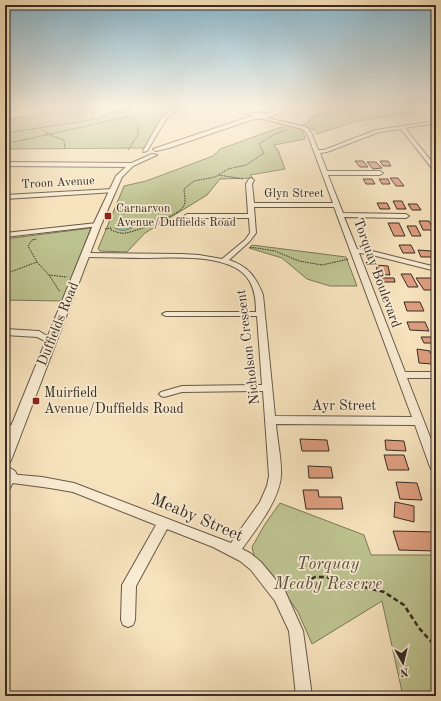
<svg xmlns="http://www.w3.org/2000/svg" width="441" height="701" viewBox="0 0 441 701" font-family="'Old Standard TT',serif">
<rect width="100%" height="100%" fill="#f6e2bc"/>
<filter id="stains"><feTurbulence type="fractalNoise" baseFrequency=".005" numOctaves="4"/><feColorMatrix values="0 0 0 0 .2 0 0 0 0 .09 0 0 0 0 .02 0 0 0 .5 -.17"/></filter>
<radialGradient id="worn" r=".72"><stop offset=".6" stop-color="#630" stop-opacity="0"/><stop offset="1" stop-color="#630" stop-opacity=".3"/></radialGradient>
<!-- green -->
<g fill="#bdc390" stroke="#7a775a">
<polygon points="74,108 177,108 168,115 146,148 5,149 5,120 9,120 9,122 14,122 13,119 10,119"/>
<polygon points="352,108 432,108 417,110 413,113 357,121 317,134 315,130 301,125 309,122 309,117 313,115"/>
<path d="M287,125c10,3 17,3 18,14l-31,6 4,5 7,19 -35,6 3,3 -33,1 -13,16 -62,38 -18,19 -27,-1 -2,-2 26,-63 22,-5 67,-25 7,-7z"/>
<polygon points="91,228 62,301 5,300 5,239"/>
<polygon points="252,245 346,257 357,286 330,286 307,279 282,258 249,248"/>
<polygon points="280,503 364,535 371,555 436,555 436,696 403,696 382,601 312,644 298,612 278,583 254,556 252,547 265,524"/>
</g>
<!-- water -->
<path fill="#9ebfaa" stroke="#758474" d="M129,219l8,3v2c-7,5 -13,9 -22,4l5,-5z"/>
<!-- building -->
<g fill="#dd9d7e" stroke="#372b24">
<polygon points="355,161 363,161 368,167 360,167"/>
<polygon points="380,161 388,161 391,166 383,166"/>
<polygon points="367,162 376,162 382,168 373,169"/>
<polygon points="390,178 398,178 404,186 396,186"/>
<polygon points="363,179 372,179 375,184 366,184"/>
<polygon points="379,179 388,179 390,184 382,184"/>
<polygon points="393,201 402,201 406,209 397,209"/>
<polygon points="377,203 387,203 390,209 380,209"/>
<polygon points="408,204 417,204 421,210 412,210"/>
<polygon points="419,221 429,221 434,230 423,230"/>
<polygon points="388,223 399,223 405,236 394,236"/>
<polygon points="407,226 416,226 421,236 412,236"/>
<polygon points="399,245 411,245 415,253 403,253"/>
<polygon points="418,250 431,251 435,257 421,257"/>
<polygon points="376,265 388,266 390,275 378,274"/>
<polygon points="401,274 411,274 418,287 408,287"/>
<polygon points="381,278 394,278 395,282 383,282"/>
<polygon points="416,278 432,278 436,285 436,290 424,290"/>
<polygon points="404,302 420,302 424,311 407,311"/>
<polygon points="407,322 425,322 429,331 410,330"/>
<polygon points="421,337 436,337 436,343 424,343"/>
<polygon points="417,349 430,351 430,353 433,354 435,361 431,361 432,364 419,363"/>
<polygon points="300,439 327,440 329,451 302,451"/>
<polygon points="385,440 404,441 406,451 386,450"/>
<polygon points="384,455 404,455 409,470 388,470"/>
<polygon points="308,466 331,467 333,478 309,478"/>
<polygon points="396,482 417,483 422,500 400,499"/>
<polygon points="303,490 318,490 319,497 341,497 343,509 306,509"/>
<polygon points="395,502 414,506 414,522 394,517"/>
<polygon points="393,531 436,532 436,551 399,550"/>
</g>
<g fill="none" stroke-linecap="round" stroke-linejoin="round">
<defs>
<g id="minor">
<polygon points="174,108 179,108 166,119 147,151 143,152 143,151 162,117"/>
<polygon points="226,108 233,108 257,115 255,116"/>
<path d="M263,117l43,10 5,5 7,18h6l52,-20 60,-9v2l-31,5 31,39v5l-2,-1 -33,-42 -22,3 -52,20 -7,1 7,18h53l3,2 -3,2h-52l15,38 63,1 3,2 -3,2 -62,-1 13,32 11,1 68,17v4l-68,-17 -9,-1 46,119h31v6h-29l29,74v20l-4,-2 -2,-3 -15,-42 -139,-1c1,16 6,36 5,52 -2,25 -25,53 -39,73l8,4 11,9 24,29 18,40 9,65h-16l-7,-65 -14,-30 -24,-31 -11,-9 -27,-14 -46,-18 -31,57 -1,34 -2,5 -5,2 -5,-2 -2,-5 1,-35 34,-60 -83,-33 -23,-4 -45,-6v-6l4,-2 33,3 32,6 157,60 29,-41 7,-16 2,-10 -6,-85 -81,1 -18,5 -3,-1 -2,-2 2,-2 21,-6 80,-1 -5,-69h-91l-4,-2 4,-2h90c0,-10 -1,-21 -6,-30 -16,-30 -77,-24 -106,-24 -19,0 -39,-1 -58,-1l-4,-2 4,-2 96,1 17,1 23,4 23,-19 5,-7 -1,-15h-62l-3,-2 3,-2h61l-2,-30 3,-5 2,-1 3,2 -2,4 2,19h79l-26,-70 -5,-4 -39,-10zM254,207h80l78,210 -137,-1 -12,-121c-7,-18 -15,-29 -34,-35l20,-18 7,-9z"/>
<polygon points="5,162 131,163 134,165 131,167 5,166"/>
<polygon points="113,189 115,190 115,192 5,199 5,195"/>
<polygon points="97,223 99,224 99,226 5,237 5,233"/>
<polygon points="5,329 39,331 55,341 51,344 37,337 5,335"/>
<path d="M5,422c7,2 11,7 14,13l-1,3c-11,3 -13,-8 -13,-16z"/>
</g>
<g id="tertiary">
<path d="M281,108h7c-9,6 -24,13 -34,11l-85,29 -13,3 -3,-2 99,-33 1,-2 8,-2 5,2z"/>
<polygon points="152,154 157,155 133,166 122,177 101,225 12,458 10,462 5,463 5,441 93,225 116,176 129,164"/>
<polygon points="5,465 15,471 17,475 10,488 5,490"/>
</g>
</defs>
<!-- minor casing -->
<use href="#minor" stroke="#67594a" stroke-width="2"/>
<!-- tertiary casing -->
<use href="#tertiary" stroke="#67594a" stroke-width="2"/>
<!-- path-far1 -->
<g stroke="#372b24" stroke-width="1" stroke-dasharray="1.5 1" stroke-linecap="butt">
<polyline points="408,108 419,110 426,117"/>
<polyline points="82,109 95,112 91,119"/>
<polyline points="416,109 423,108"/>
<polyline points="127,117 134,120 139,126 137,130 139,133 128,150"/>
<polyline points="308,123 317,115 361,108"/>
<polyline points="41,129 50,135 64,140 65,149"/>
<polyline points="5,133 97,119 112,113 132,108"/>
<polyline points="5,144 127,117 127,114 131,109 129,108"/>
<polyline points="219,175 243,179"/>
<path d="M105,229l6,-1v2c5,2 10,4 15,3 11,-2 51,-17 57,-26 4,-5 1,-12 1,-18l10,-8 21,-4 13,-8 18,-4 18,-12 -5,-9 14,-9 14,-5"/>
<polyline points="36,239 32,240 28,246 37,262 49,275 67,277"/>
<polyline points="250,247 275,251 299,261 322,265 349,259"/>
<polyline points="5,274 37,262"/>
<polyline points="49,275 60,292"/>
</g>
<!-- path -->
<polyline stroke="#372b24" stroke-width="2.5" stroke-dasharray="5 3" stroke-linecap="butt" points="290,590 315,577 325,577 334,579 343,586 360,586 384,592 404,605 419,628 436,647"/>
<!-- minor -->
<use href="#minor" fill="#f9ecd3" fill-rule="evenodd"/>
<!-- tertiary -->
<use href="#tertiary" fill="#f9ecd3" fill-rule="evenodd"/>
</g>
<!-- sky -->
<linearGradient id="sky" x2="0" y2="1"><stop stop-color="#8ab8cf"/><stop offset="0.52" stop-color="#fbf2e1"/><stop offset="1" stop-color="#fbf2e1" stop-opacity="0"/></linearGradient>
<rect width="441" height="206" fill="url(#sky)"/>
<!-- markers -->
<g fill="#8f2418" stroke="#f9ecd3" stroke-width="1.5">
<rect x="104" y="212" width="8" height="8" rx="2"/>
<rect x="32" y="397" width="8" height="8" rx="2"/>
</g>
<g text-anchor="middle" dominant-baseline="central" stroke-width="3.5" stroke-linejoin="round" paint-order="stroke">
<!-- far-street labels -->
<g font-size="12" fill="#372b24" stroke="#f9ecd3">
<text transform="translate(58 183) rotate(-3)">Troon Avenue</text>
<text x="294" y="194">Glyn Street</text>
</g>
<!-- far-poi labels -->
<g font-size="12" fill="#372b24" stroke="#f9ecd3" text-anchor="start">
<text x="116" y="209">Carnarvon<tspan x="116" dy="14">Avenue/Duffields Road</tspan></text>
</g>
<!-- street labels -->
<g font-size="14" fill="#372b24" stroke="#f9ecd3">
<text transform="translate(377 273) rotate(70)">Torquay Boulevard</text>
<text transform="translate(58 324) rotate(-68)">Duffields Road</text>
<text transform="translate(248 347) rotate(-97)">Nicholson Crescent</text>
<text x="344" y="406">Ayr Street</text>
</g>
<!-- poi labels -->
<g font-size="14" fill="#372b24" stroke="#f9ecd3" text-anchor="start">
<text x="44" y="393">Muirfield<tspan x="44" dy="16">Avenue/Duffields Road</tspan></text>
</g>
<!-- near-street labels -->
<g font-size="17" fill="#372b24" stroke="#f9ecd3">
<text transform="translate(197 518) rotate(23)">Meaby Street</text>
</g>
<!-- near-park labels -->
<g font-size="17" font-style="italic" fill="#58513f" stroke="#f9ecd3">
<text x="328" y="564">Torquay<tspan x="328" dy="20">Meaby Reserve</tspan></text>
</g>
</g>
<!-- margin -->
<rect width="441" height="701" fill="none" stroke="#f6e2bc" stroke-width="20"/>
<rect x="6" y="6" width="429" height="689" fill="none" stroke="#372b24" stroke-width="2"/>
<rect x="10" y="10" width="421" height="681" fill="none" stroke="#372b24"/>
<!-- north arrow -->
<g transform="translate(403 663) rotate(172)" stroke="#f9ecd3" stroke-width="3" paint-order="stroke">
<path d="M0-3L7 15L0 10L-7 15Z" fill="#372b24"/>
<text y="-6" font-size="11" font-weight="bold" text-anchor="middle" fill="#372b24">N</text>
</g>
<rect width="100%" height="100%" filter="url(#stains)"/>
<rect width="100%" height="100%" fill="url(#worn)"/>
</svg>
